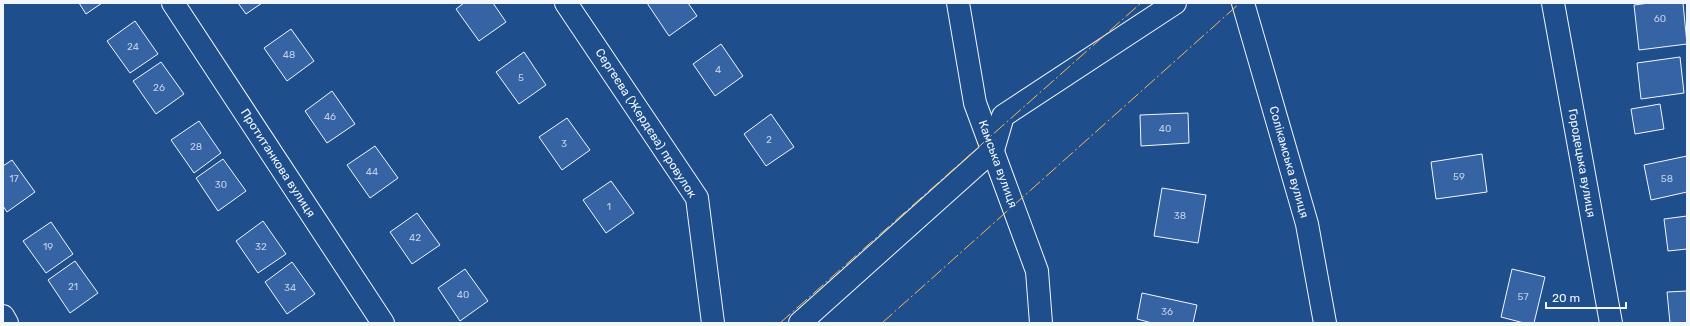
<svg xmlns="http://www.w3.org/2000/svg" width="1690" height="326" viewBox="0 0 1690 326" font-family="Rubik,sans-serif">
<rect width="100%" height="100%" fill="#1f4e8c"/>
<!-- building -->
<g fill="#3563a3" stroke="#f2f6ff">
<polygon points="79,3 102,3 86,14"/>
<polygon points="238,3 262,3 246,14"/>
<polygon points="464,3 493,3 506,22 479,41 456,9"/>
<polygon points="647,3 688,3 697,16 669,36"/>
<polygon points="1649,3 1683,3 1687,44 1639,50 1634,5"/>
<polygon points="135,21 158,54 130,73 107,41"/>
<polygon points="291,29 314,61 287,81 264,48"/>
<polygon points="721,44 743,76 715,96 693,64"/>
<polygon points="524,52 546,85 519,104 496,72"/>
<polygon points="1680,57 1684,93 1641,99 1637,63"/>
<polygon points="161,62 184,94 156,114 133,81"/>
<polygon points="332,91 355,124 327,143 305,111"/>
<polygon points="1660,104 1664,129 1635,134 1631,109"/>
<polygon points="1188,113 1189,143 1141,146 1140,115"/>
<polygon points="771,114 794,147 766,166 744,134"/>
<polygon points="567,118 590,150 562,170 539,137"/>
<polygon points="199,121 221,153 194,173 171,140"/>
<polygon points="375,146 398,178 370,198 347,165"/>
<polygon points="1482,154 1487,192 1436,199 1431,162"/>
<polygon points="1687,156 1687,192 1651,200 1644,165"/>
<polygon points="223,159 246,191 218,211 196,178"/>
<polygon points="12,160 35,192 7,212 3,206 3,166"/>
<polygon points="611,181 634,213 606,233 583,200"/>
<polygon points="1162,188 1206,195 1198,243 1154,236"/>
<polygon points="417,213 440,245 412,264 390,232"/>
<polygon points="1687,216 1687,249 1668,251 1664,219"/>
<polygon points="263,221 286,254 258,273 236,241"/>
<polygon points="51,222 73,254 46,273 23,241"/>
<polygon points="75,261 98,293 70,313 48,280"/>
<polygon points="292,262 315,294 287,314 265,282"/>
<polygon points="465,269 488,301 460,321 438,288"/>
<polygon points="1512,269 1545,277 1534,323 1524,323 1501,317"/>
<polygon points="1687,291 1687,323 1670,323 1667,292"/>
<polygon points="1142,293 1197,305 1193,323 1152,323 1137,319"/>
</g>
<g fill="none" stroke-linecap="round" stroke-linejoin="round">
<defs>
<g id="minor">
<polyline points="173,3 383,323"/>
<polyline points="566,3 697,198 713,323"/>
<polyline points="958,3 975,103 1037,271 1041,323"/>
<polyline points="1243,3 1307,224 1325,323"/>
<polyline points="3,316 7,323"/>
<polyline points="800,323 993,150 1003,116 1175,3"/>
</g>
<polyline id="secondary" points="1553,3 1611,323"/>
</defs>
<!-- minor casing -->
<use href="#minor" stroke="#f2f6ff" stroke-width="24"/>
<!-- secondary casing -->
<use href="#secondary" stroke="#f2f6ff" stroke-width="24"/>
<!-- minor -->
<use href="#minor" stroke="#1f4e8c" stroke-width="22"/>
<!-- secondary -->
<use href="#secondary" stroke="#1f4e8c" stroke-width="22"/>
<!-- power -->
<g stroke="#ffb74d" stroke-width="1" stroke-dasharray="14 3 2 3" stroke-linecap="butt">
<polyline points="780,323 1141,3"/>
<polyline points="882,323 1240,3"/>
</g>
</g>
<g text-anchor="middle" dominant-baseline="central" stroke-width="3" stroke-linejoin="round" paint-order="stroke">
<!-- number labels -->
<g font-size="10" fill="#c3d1e8">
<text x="1660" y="19">60</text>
<text x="133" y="47">24</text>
<text x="289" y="55">48</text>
<text x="718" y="70">4</text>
<text x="521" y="78">5</text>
<text x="159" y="88">26</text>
<text x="330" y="117">46</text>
<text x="1165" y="129">40</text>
<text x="769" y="140">2</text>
<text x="564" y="144">3</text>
<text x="196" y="147">28</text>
<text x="372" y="172">44</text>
<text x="1459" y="177">59</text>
<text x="14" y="179">17</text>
<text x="1667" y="179">58</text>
<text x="221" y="185">30</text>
<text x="609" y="207">1</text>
<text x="1180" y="216">38</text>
<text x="415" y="238">42</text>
<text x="48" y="247">19</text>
<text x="261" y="247">32</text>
<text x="73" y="287">21</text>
<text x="290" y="288">34</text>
<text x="463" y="295">40</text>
<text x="1523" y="297">57</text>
<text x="1167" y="312">36</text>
</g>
<!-- street labels -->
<g font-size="12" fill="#f2f6ff" stroke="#1f4e8c">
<text transform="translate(646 123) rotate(57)">Сергеєва (Жердєва) провулок</text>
<text transform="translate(1289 162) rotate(74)">Солікамська вулиця</text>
<text transform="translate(278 163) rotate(57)">Протитанкова вулиця</text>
<text transform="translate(1582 163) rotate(80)">Городецька вулиця</text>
<text transform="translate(998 164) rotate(70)">Камська вулиця</text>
</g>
</g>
<!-- border -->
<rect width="1690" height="326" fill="none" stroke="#f2f6ff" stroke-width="8"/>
<!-- scale -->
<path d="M1546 302v6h80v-6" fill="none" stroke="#f2f6ff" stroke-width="2"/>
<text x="1552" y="302" font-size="12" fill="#f2f6ff" stroke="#1f4e8c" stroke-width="3" paint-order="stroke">20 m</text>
</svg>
